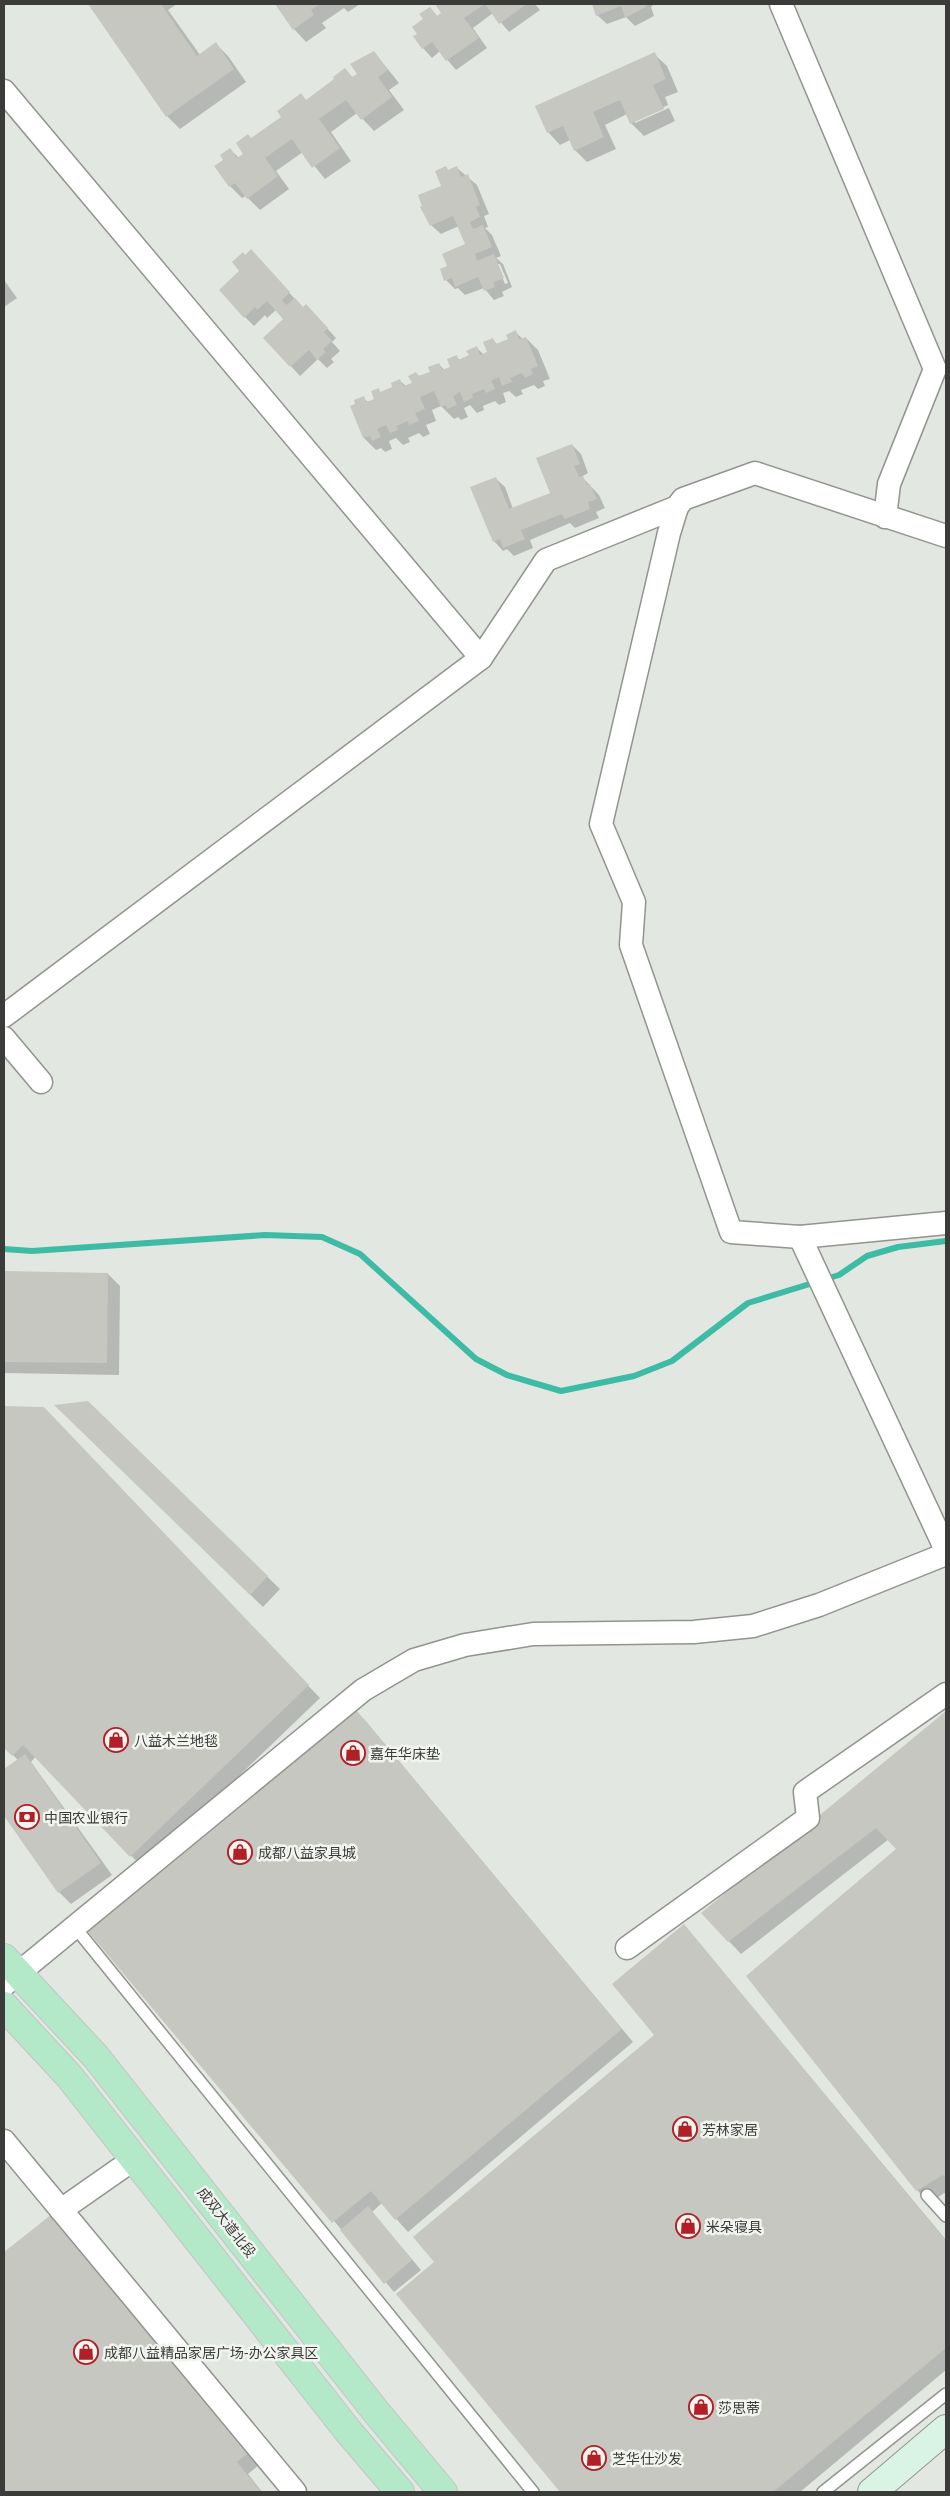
<svg xmlns="http://www.w3.org/2000/svg" width="950" height="2496" viewBox="0 0 950 2496" font-family="'Open Sans','Noto Sans SC',sans-serif">
<rect width="100%" height="100%" fill="#e3e7e2"/>
<!-- shadow -->
<g fill="#0003" fill-rule="evenodd">
<polygon points="90,4 177,4 168,10 200,55 216,44 228,56 246,82 180,129 167,116"/>
<polygon points="276,4 360,4 348,12 344,8 322,23 326,28 306,42 294,29"/>
<polygon points="436,4 535,4 540,10 509,32 493,13 473,28 487,48 456,70 440,51 432,58 423,48 419,34 430,8 438,17 443,13"/>
<polygon points="593,4 654,4 651,7 654,16 635,26 626,17 607,24 597,15"/>
<polygon points="374,52 399,83 389,90 404,110 374,131 357,113 331,132 351,161 325,179 303,152 276,171 289,189 260,210 246,196 242,198 230,186 225,160 230,149 239,158 245,154 252,139 283,117 301,95 307,101 336,80 345,69 353,78 359,75"/>
<polygon points="654,54 667,66 678,92 665,97 668,105 635,121 635,123 669,108 675,121 644,136 631,123 627,114 605,125 616,149 587,162 575,150 570,140 560,145 548,132"/>
<path d="M446,168l3,3 8,-3 20,17 12,29 -5,2 4,11 -3,1 7,7 9,21 -5,2 7,6 9,23 -10,5 2,4 -10,4 -10,-12 -19,7 -7,-7 -3,1 -9,-9 2,-13 18,-22 -7,-19 -18,8 -10,-9zM497,264h3l8,19 -3,1z"/>
<polygon points="245,256 260,260 303,308 315,315 336,338 332,342 340,351 331,359 334,362 327,368 318,359 300,376 265,338 285,319 276,310 267,318 265,315 254,326 245,317 241,271"/>
<polygon points="4,280 17,298 4,307"/>
<polygon points="515,332 523,339 526,338 538,350 550,379 543,381 545,386 538,389 534,385 521,390 523,394 516,397 509,391 503,393 506,402 499,405 495,401 483,406 484,410 477,413 470,405 464,408 468,417 461,420 458,417 454,419 441,406 432,410 436,421 426,425 430,434 423,437 419,433 408,438 410,442 403,445 396,438 389,441 392,449 385,452 381,448 376,450 364,438 363,398 369,403 376,400 378,390 381,393 394,387 400,381 406,386 413,383 416,373 420,377 431,372 439,364 445,371 451,368 456,357 460,360 470,356 477,348 484,355 489,353 493,340 498,345 509,340"/>
<polygon points="572,445 581,454 588,473 583,476 583,478 599,495 605,508 596,512 599,518 575,528 570,523 530,540 533,548 514,556 507,549 503,551 494,541 495,478 505,487 513,509 552,493"/>
<polygon points="4,1272 108,1274 120,1286 119,1375 4,1373"/>
<polygon points="88,1402 280,1589 263,1607 57,1406"/>
<polygon points="4,1407 43,1408 320,1698 143,1868 36,1756 31,1762 112,1875 71,1904 59,1892 4,1813 4,1770 18,1760 4,1746"/>
<polygon points="946,1713 946,2192 929,2203 917,2190 898,1849 889,1839 741,1954 703,1914"/>
<polygon points="364,1719 633,2042 408,2232 382,2203 372,2212 421,2270 394,2292 88,1929"/>
<polygon points="684,1925 946,2240 946,2370 800,2492 562,2492 398,2294 436,2262 656,2035"/>
<polygon points="55,2212 259,2465 248,2474 262,2492 4,2492 4,2254"/>
</g>
<g fill="none" stroke-linecap="round" stroke-linejoin="round">
<!-- stream -->
<polyline stroke="#3ebba5" stroke-width="6" points="4,1249 32,1251 265,1235 322,1237 360,1254 476,1359 507,1375 561,1391 634,1376 672,1361 748,1303 839,1275 867,1256 898,1247 946,1241"/>
</g>
<!-- building -->
<g fill="#c7c7c1">
<polygon points="88,4 161,4 197,56 216,42 234,69 166,117"/>
<polygon points="275,4 320,4 311,10 314,15 293,30"/>
<polygon points="435,4 485,4 464,18 479,38 446,61 432,42 422,49 413,36 417,34 412,27 423,19 419,14 430,7 437,16 441,13"/>
<polygon points="485,4 527,4 499,24"/>
<polygon points="592,4 645,4 646,7 625,18 621,6 596,16"/>
<polygon points="374,51 388,70 378,77 392,97 361,120 346,100 319,119 340,148 312,168 292,139 265,158 278,176 247,199 235,183 229,187 214,166 223,160 220,155 230,148 237,158 243,154 236,143 248,134 251,138 281,117 277,111 301,93 306,100 334,79 333,77 345,68 352,77 357,74 350,64"/>
<polygon points="655,52 666,79 653,85 664,109 630,124 620,100 593,112 604,137 574,151 563,126 547,133 535,106"/>
<polygon points="446,166 448,170 457,166 461,177 468,174 480,205 476,207 480,217 470,222 473,229 483,225 492,247 475,254 477,261 494,254 504,278 494,282 495,287 484,291 478,277 455,287 452,278 444,281 440,269 447,266 442,254 465,244 453,216 430,226 420,207 422,206 418,195 441,186 435,171"/>
<polygon points="251,249 290,292 282,300 286,305 295,298 303,307 306,304 328,328 324,332 332,341 323,349 326,352 317,360 309,350 290,367 263,338 283,319 267,301 257,310 255,307 244,318 219,290 239,271 232,262 243,252 245,255"/>
<polygon points="516,330 519,339 526,337 538,366 531,369 533,374 525,378 522,373 510,378 512,382 502,386 499,377 491,381 495,389 486,393 484,389 472,394 473,398 464,402 460,392 453,396 457,405 447,409 446,405 441,407 434,391 420,397 425,409 415,413 419,421 409,425 408,421 396,426 398,430 390,433 386,425 377,429 381,437 372,441 370,436 363,438 350,406 355,404 354,400 364,396 366,402 374,399 371,391 379,388 380,392 392,387 391,383 400,379 403,386 412,383 408,376 416,372 418,376 430,372 428,367 439,363 442,370 450,367 447,359 457,355 458,360 469,355 466,351 477,346 480,355 487,352 483,342 493,338 496,344 508,339 506,335"/>
<polygon points="572,444 580,464 574,466 579,477 583,476 587,485 590,484 597,499 588,502 590,509 565,519 562,514 521,530 525,539 503,548 500,539 493,542 470,487 496,477 509,509 550,493 536,458"/>
<polygon points="4,1271 108,1273 107,1363 4,1362"/>
<polygon points="88,1401 268,1576 250,1595 54,1405"/>
<polygon points="4,1406 44,1407 309,1685 130,1857 23,1745 12,1756 4,1748"/>
<polygon points="352,1705 622,2029 395,2220 371,2191 332,2223 86,1929"/>
<polygon points="946,1711 946,2178 943,2175 916,2191 746,1976 896,1849 876,1828 728,1942 701,1913"/>
<polygon points="25,1754 101,1863 58,1893 4,1816 4,1769"/>
<polygon points="684,1924 946,2241 946,2348 773,2492 560,2492 396,2294 434,2262 413,2237 654,2035 612,1984"/>
<polygon points="368,2206 412,2260 384,2284 340,2230"/>
<polygon points="56,2211 248,2453 237,2462 261,2492 4,2492 4,2252"/>
</g>
<g fill="none" stroke-linecap="round" stroke-linejoin="round">
<defs>
<g id="lane">
<polyline points="74,1926 533,2492"/>
<polyline points="927,2195 946,2216"/>
<polyline points="823,2492 946,2394"/>
</g>
<g id="street">
<polyline points="781,4 935,369 889,484 885,517"/>
<polyline points="4,91 481,658"/>
<polyline points="946,536 755,473 683,499 677,507 669,533 601,824 634,902 631,945 731,1232 800,1237 946,1223"/>
<polyline points="4,1016 481,658 546,560 677,507"/>
<polyline points="4,1038 41,1082"/>
<polyline points="800,1237 946,1550"/>
<polyline points="627,1948 808,1818 805,1792 946,1694"/>
<polyline points="4,1985 363,1690 414,1660 465,1645 533,1634 694,1632 753,1626 819,1605 946,1554"/>
<polyline points="4,2141 295,2492"/>
<polyline points="61,2210 134,2159"/>
</g>
<polyline id="secondary" points="872,2492 946,2429"/>
<g id="primary">
<polyline points="4,1958 96,2057 377,2413 443,2492"/>
<polyline points="4,2006 69,2076 348,2431 400,2492"/>
</g>
</defs>
<!-- lane casing -->
<use href="#lane" stroke="#91948f" stroke-width="14"/>
<!-- street casing -->
<use href="#street" stroke="#91948f" stroke-width="25"/>
<!-- secondary casing -->
<use href="#secondary" stroke="#91948f" stroke-width="30"/>
<!-- primary casing -->
<use href="#primary" stroke="#c4c4c4" stroke-width="30"/>
<!-- lane -->
<use href="#lane" stroke="#fff" stroke-width="11"/>
<!-- street -->
<use href="#street" stroke="#fff" stroke-width="22"/>
<!-- secondary -->
<use href="#secondary" stroke="#d9f4e4" stroke-width="28"/>
<!-- primary -->
<use href="#primary" stroke="#b3e8c8" stroke-width="28"/>
</g>
<!-- icons -->
<defs>
<symbol id="shop-ring" viewBox="-11 -11 22 22"><circle r="9.5" fill="#f1f4ef" stroke="#b11f27" stroke-width="1.5"/><path d="M-5-2.5h2.3a2.7 3.5 0 0 1 5.4 0H5L5.5 6h-11ZM-1.5-2.5h3a1.5 2.3 0 0 0-3 0Z" fill="#b11f27"/></symbol>
<symbol id="bank-ring" viewBox="-11 -11 22 22"><circle r="9.5" fill="#f1f4ef" stroke="#b11f27" stroke-width="1.5"/><path d="M-6-4H6V4H-6ZM0-2.3a2.3 2.3 0 1 0 0 4.6a2.3 2.3 0 1 0 0-4.6Z" fill="#b11f27"/></symbol>
</defs>
<g fill-rule="evenodd">
<use href="#shop-ring" x="102" y="1726" width="28" height="28"/>
<use href="#shop-ring" x="339" y="1739" width="28" height="28"/>
<use href="#bank-ring" x="13" y="1803" width="28" height="28"/>
<use href="#shop-ring" x="226" y="1838" width="28" height="28"/>
<use href="#shop-ring" x="671" y="2115" width="28" height="28"/>
<use href="#shop-ring" x="674" y="2212" width="28" height="28"/>
<use href="#shop-ring" x="72" y="2338" width="28" height="28"/>
<use href="#shop-ring" x="687" y="2393" width="28" height="28"/>
<use href="#shop-ring" x="580" y="2444" width="28" height="28"/>
</g>
<g text-anchor="middle" dominant-baseline="central" stroke-width="5" stroke-linejoin="round" paint-order="stroke">
<!-- poi labels -->
<g font-size="14" fill="#3b3c3a" stroke="#f1f4ef" text-anchor="start">
<text x="134" y="1740">八益木兰地毯</text>
<text x="370" y="1753">嘉年华床垫</text>
<text x="44" y="1817">中国农业银行</text>
<text x="258" y="1852">成都八益家具城</text>
<text x="702" y="2129">芳林家居</text>
<text x="706" y="2226">米朵寝具</text>
<text x="104" y="2352">成都八益精品家居广场-办公家具区</text>
<text x="718" y="2407">莎思蒂</text>
<text x="612" y="2458">芝华仕沙发</text>
</g>
<!-- street labels -->
<g font-size="14" fill="#3b3c3a" stroke="#f1f4ef">
<text transform="translate(227 2222) rotate(52)">成双大道北段</text>
</g>
</g>
<!-- border -->
<rect width="950" height="2496" fill="none" stroke="#3b3c3a" stroke-width="10"/>
</svg>
